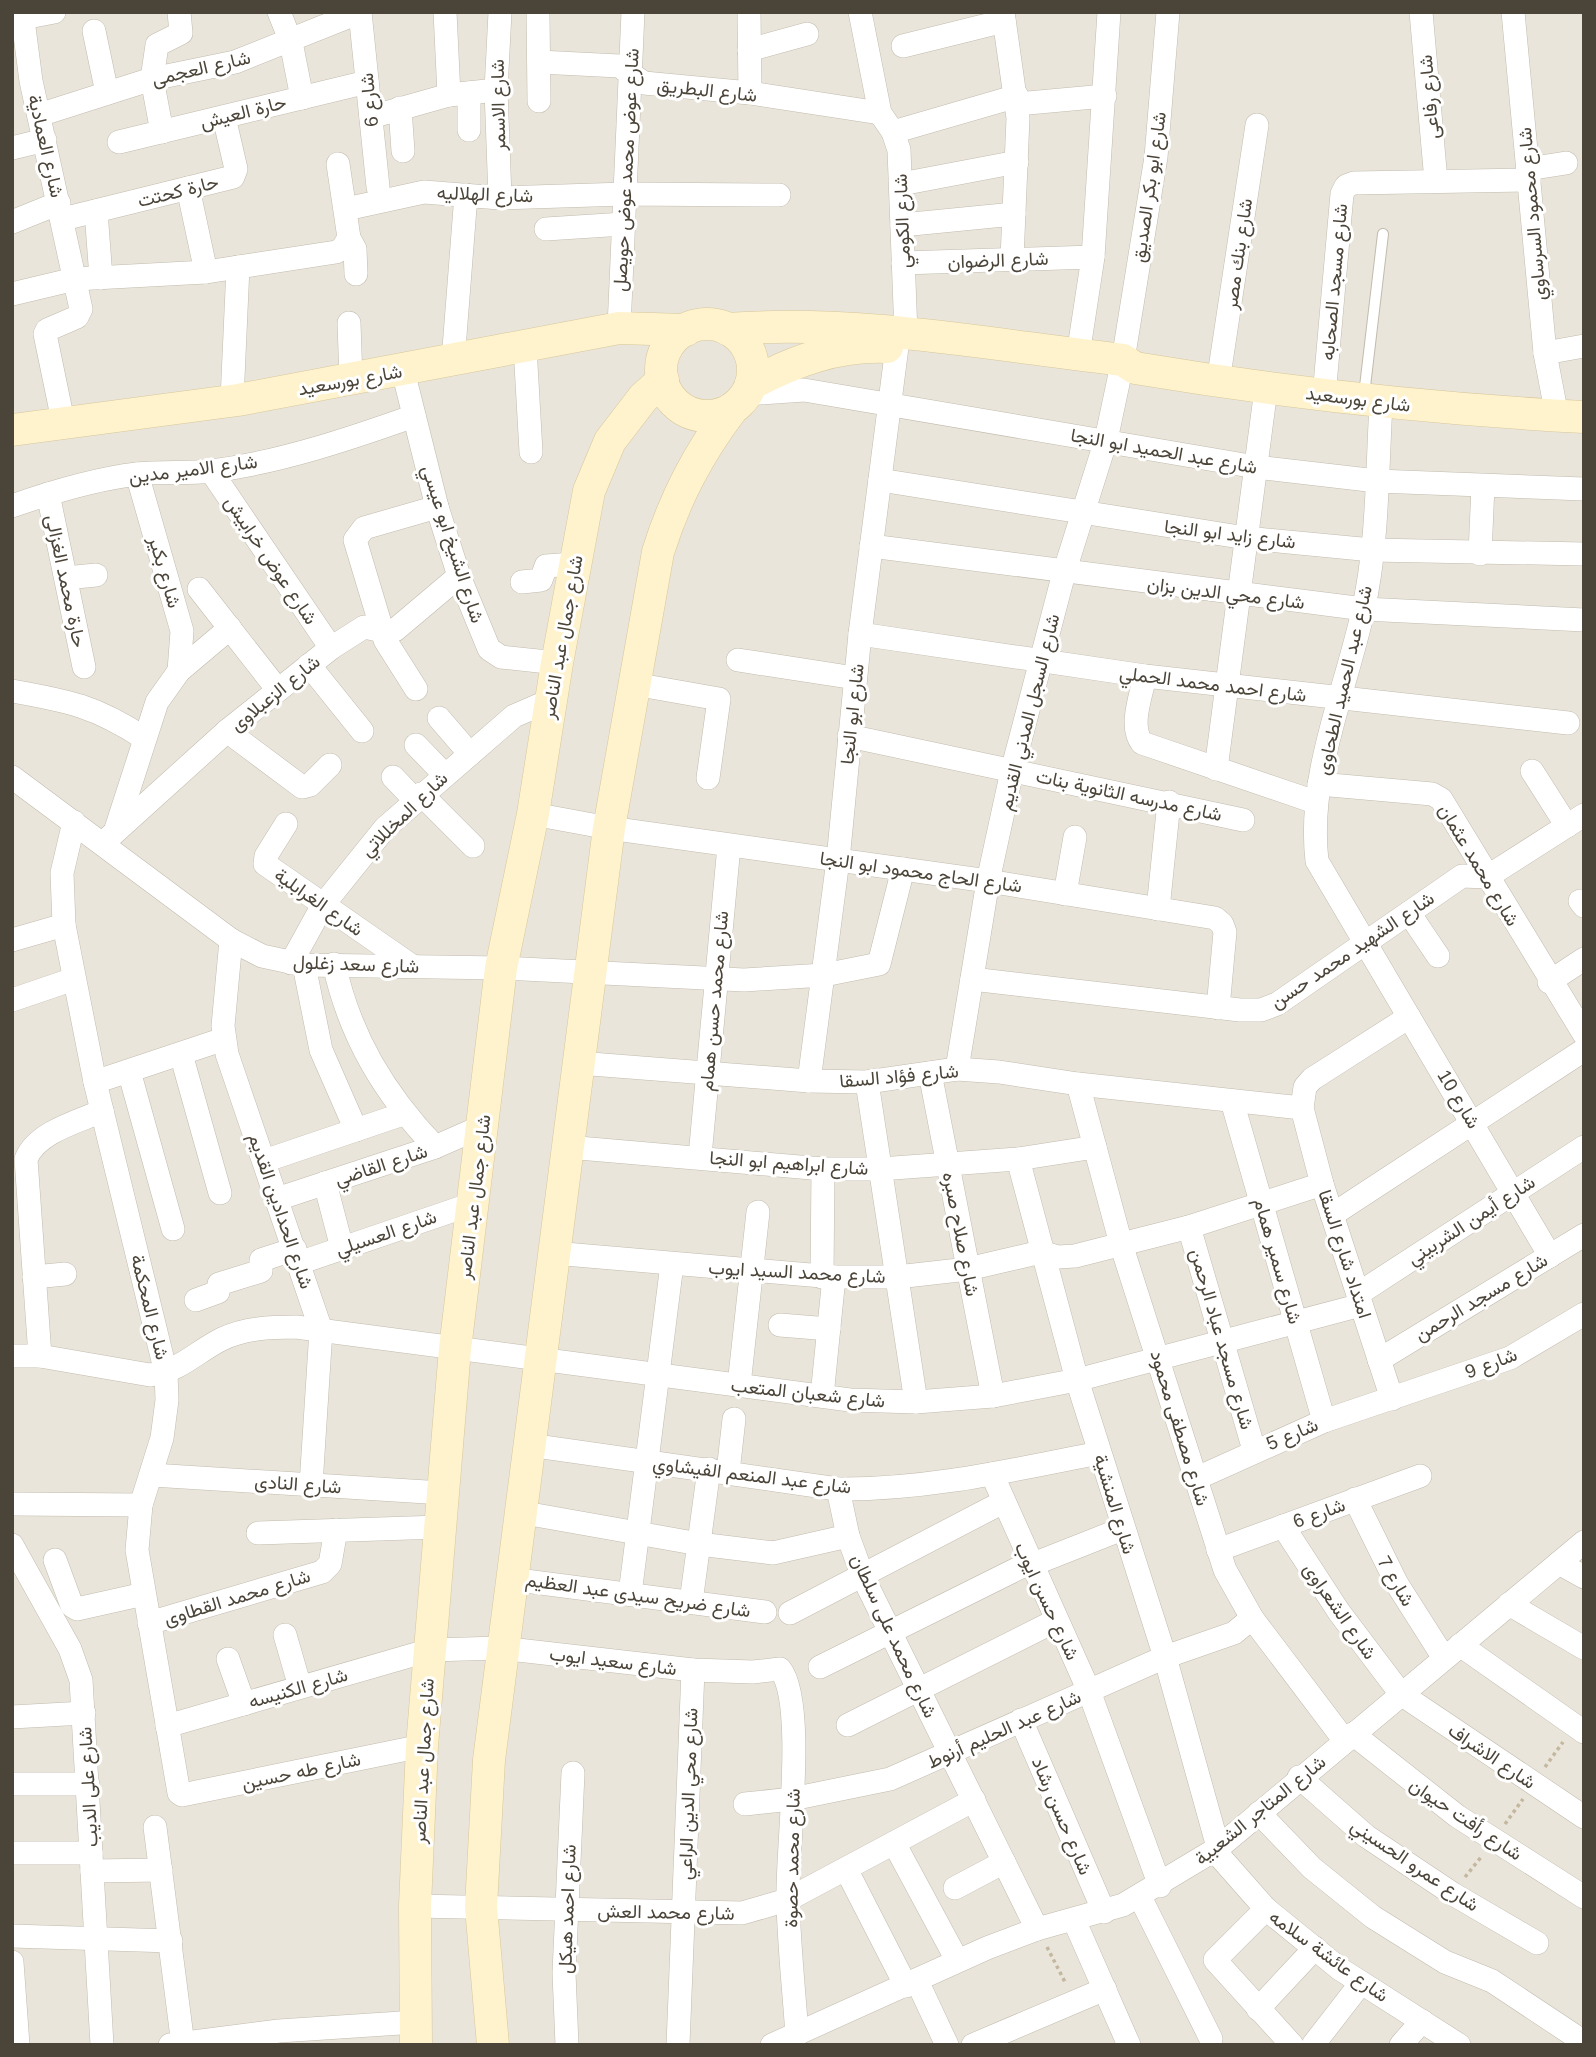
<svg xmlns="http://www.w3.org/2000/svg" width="1596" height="2057" viewBox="0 0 1596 2057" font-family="Helvetica,Vazirmatn,sans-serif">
<rect width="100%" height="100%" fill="#f6f3ec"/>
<!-- residential -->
<rect fill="#eae5da" x="12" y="12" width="1572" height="2033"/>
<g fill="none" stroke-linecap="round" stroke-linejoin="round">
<defs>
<polyline id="lane" points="1364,395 1383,234"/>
<g id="street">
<polyline points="22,12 31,81 81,309 77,317 47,330 45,334 63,421"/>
<polyline points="279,12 291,42 302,98"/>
<polyline points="360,12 378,187"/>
<polyline points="445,12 449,95"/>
<polyline points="500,12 496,90 500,198"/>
<polyline points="538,12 539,101"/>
<polyline points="749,12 750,93"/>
<polyline points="860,12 880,113 893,132 899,150 906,334"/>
<polyline points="1003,12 1018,118 1012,259"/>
<polyline points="1421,12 1436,181"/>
<polyline points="1513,12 1545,353 1557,416"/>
<polyline points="23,18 54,12"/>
<polyline points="94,31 107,93"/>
<polyline points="903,46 1004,21"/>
<polyline points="749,50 807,34"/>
<polyline points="539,62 619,66 644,83 750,93 880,113"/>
<polyline points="469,93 469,130"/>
<polyline points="1017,104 1105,96"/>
<polyline points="400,108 403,151"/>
<polyline points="39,115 152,79 235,62 360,12"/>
<polyline points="371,117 449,95 496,90"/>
<polyline points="162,132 152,79 157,45 181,33 179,12"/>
<polyline points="893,132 1017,96"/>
<polyline points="119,142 367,82"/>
<polyline points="12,148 45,140"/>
<polyline points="1528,169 1566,163"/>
<polyline points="901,184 1017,162"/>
<polyline points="188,188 206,272"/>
<polyline points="346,209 424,192 500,198 625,194 779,195"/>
<polyline points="96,211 101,278"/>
<polyline points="63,219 233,177 236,169 224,117"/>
<polyline points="12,222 59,203"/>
<polyline points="902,225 1014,214"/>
<polyline points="546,229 624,224"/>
<polyline points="349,238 355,249 356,274"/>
<polyline points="903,263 1093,257"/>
<polyline points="12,294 75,279 206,272 336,252 342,249 349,238 338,164"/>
<polyline points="349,323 351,380"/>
<polyline points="619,328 633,12"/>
<polyline points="525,347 531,452"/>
<polyline points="1545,353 1584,346"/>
<polyline points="1078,355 1093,257 1109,12"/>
<polyline points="453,361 466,195"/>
<polyline points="403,371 437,507 459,576 489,649 501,657 557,663"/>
<polyline points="1218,382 1257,125"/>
<polyline points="746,394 804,390 1256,467 1377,481 1584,489"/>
<polyline points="1324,396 1342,194 1346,186 1354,183 1529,180"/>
<polyline points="232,400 238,267"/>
<path d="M1381,404c-4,68 -3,140 -18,207 -18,82 -56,165 -46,250l233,395"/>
<polyline points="211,471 331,648"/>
<polyline points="137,474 182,631 179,671"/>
<polyline points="880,480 1246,538 1372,550 1584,554"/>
<polyline points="48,494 84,667"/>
<path d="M12,506c40,-14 83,-27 125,-32 25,-3 50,0 75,-3 69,-9 137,-32 202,-55"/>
<polyline points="871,546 1364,609 1584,620"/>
<polyline points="1480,554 1483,486"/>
<polyline points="66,578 96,575"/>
<polyline points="522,582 541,580 546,566 574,564"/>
<polyline points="199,589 278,690"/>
<polyline points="860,634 1145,676 1568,723"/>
<polyline points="738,660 855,678"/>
<polyline points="309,665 362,731"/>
<path d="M1145,676c-4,20 -16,50 -3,67l173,59"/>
<polyline points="634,684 719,699 708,778"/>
<polyline points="416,689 385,640 355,540 364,528 437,507"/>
<path d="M12,691c57,10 83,15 132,47"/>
<polyline points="439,718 470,754"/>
<polyline points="227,731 302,787 310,785 330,765"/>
<polyline points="849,736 1243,820"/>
<polyline points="416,745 444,774"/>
<polyline points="1216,769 1266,389"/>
<polyline points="1532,771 1567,826"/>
<polyline points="12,777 231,940 262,956 304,965 501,968 744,980 824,975 879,964 903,869"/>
<polyline points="393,777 415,800"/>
<polyline points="1319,784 1432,794 1441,799 1584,1034"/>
<polyline points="421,794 473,846"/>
<polyline points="533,814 609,828 988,881 1215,918 1222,924 1225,932 1218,1008"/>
<polyline points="74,822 62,873 64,925 95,1082 166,1373 167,1400 162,1438 141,1505 137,1550 179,1793 182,1795 422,1746"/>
<polyline points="286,824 266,856 265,864 412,966"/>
<polyline points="116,829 157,702 179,671 230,628"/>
<polyline points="103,843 227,731 331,648 364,627 388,632 395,630 459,576"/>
<polyline points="1065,894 1075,837"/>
<polyline points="1580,901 1584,906"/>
<polyline points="1158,909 1169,802"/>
<polyline points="1409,913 1438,956"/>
<polyline points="12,940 64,925"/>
<polyline points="231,940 223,1026 227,1054 321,1330 311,1485"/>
<polyline points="291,963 323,905 385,828 514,716 551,700"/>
<path d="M334,964c16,73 50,129 101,183"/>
<polyline points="304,965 321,1050 356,1130"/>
<polyline points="972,979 1240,1010 1261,1010 1277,1004 1462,876 1487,877 1584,815"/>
<polyline points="1549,982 1584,959"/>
<polyline points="12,1000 74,979"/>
<polyline points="181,1054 220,1193"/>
<polyline points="578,1063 809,1081 867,1082 957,1069 999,1072 1078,1084 1302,1108"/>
<polyline points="957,1069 988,881 1012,771 1064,573 1106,440 1123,360 1156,157 1168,12"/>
<polyline points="129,1071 173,1229"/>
<polyline points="930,1073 993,1396"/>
<polyline points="809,1081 838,860 860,634 897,347"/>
<polyline points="95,1082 224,1039"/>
<polyline points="867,1082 916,1402"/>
<polyline points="1078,1084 1121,1244 1225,1570 1252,1618 1345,1741"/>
<polyline points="1232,1101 1324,1421"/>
<polyline points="567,1147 823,1169 880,1169 1018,1159 1095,1147"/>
<polyline points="700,1156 729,846"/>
<polyline points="1018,1159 1077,1380 1165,1657 1221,1858 1266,1909 1340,1969 1459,2045"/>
<polyline points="264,1161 403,1114"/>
<polyline points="325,1183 342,1248"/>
<polyline points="277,1199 435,1147 483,1126"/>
<polyline points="1332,1215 1584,1050"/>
<polyline points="1189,1227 1254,1450"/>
<polyline points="553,1253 834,1277 897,1277 968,1269 1041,1252 1058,1257 1075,1256 1189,1227 1322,1184"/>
<polyline points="299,1263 472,1204"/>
<polyline points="34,1277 65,1274"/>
<polyline points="822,1277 823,1169"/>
<polyline points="1358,1294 1584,1147"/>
<polyline points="196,1300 218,1292 219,1284 261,1271 261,1260 295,1249"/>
<polyline points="780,1325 829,1329"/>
<path d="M12,1356h28l110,19c30,-4 46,-23 72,-36 24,-11 48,-12 74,-12l554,73 66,2 77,-6 84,-16 284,-75"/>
<path d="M40,1356l-14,-197c11,-27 51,-37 76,-48"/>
<polyline points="1379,1360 1584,1235"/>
<polyline points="739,1385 758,1212"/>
<polyline points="822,1396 834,1277"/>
<polyline points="1392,1399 1322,1184 1302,1108 1305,1087 1312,1079 1409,1017"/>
<path d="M529,1445l309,44c89,1 174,-19 261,-36"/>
<polyline points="728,1472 734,1419"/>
<polyline points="992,1474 1089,1691 1160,1886"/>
<polyline points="152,1475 443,1493"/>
<polyline points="1195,1479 1324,1421 1510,1358 1584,1314"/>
<polyline points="838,1489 848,1536 863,1577 1037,1929"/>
<polyline points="1355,1499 1397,1584 1444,1658"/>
<polyline points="12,1504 141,1505"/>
<polyline points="519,1512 699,1544 773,1553 848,1536"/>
<polyline points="1283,1526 1339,1612 1401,1694 1584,1817"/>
<polyline points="258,1533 440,1527"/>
<polyline points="12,1545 70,1649 81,1680 102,2045"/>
<polyline points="1218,1550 1420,1476"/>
<polyline points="55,1560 72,1606 77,1609 144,1594"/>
<polyline points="1559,1563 1584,1577"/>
<polyline points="1031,1565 1122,1529"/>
<polyline points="510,1579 765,1612"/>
<polyline points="630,1594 672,1264"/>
<polyline points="691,1602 709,1469"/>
<polyline points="1509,1604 1584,1648"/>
<polyline points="790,1613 1003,1502"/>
<polyline points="149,1623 322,1572 330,1564 336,1530"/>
<polyline points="285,1635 300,1687"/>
<polyline points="1460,1645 1584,1732"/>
<polyline points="228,1659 244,1704"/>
<polyline points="820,1667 1029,1563"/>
<polyline points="12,1717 84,1713"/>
<polyline points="1021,1720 1104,1912"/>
<polyline points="848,1725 1055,1621"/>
<path d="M167,1726l263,-76 71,-2 192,22 60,2 27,-3c27,33 6,185 8,233 1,44 6,89 9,133"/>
<polyline points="1353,1734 1457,1816 1584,1897"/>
<polyline points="1299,1777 1366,1836 1453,1894 1537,1943"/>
<polyline points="12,1784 88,1784"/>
<polyline points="745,1804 792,1799 890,1779 1165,1657 1234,1633 1252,1618"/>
<polyline points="1259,1813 1312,1868 1373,1917 1445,1962 1492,1981 1584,2042"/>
<polyline points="155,1827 183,2045"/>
<polyline points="894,1843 957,1960"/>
<polyline points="12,1853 91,1853"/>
<polyline points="846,1869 906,1986"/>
<polyline points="92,1871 161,1870"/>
<polyline points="955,1888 1004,1862"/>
<polyline points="1140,1897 1211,2039"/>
<polyline points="415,1906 742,1913 787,1900 974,1800"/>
<polyline points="1266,1909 1215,1960 1292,2045"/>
<polyline points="1074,1920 1129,2045"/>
<polyline points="12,1936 171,1941"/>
<polyline points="12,1962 18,2045"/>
<polyline points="917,1981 947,2045"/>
<polyline points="1258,2009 1315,1948"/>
<polyline points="170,2045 279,2031 416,2022"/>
<polyline points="567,2045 564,1973 573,1773"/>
<polyline points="678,2045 693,1670"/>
<polyline points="772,2045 987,1948 1037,1929 1123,1905 1218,1848 1584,1542"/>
<polyline points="973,2045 1105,1989"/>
<polyline points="1313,2045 1361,1983"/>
<polyline points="1401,2045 1422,2021"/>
</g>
<g id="secondary">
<circle cx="707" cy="370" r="46"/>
<path d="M727,329c133,-10 265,16 396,31l12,8c150,25 296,41 449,49"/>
<path d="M751,384c43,-23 86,-39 136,-37"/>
<polyline points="12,430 238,400 619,328 686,330"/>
<polyline points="416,2045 415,1906 422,1746 455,1349 501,968 533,814 557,663 589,491 610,441 643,398 663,380"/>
<path d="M493,2045l-12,-138 8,-147 120,-932 49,-276c17,-54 40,-98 74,-143"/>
</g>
</defs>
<!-- lane casing -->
<use href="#lane" stroke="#c2bbae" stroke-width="12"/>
<!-- street casing -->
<use href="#street" stroke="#c2bbae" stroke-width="24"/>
<!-- secondary casing -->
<use href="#secondary" stroke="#d6c79b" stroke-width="33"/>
<!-- path -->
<g stroke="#c4b79f" stroke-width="3.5" stroke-dasharray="3.5 3.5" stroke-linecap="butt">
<polyline points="1545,1767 1563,1742"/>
<polyline points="1505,1824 1523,1799"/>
<polyline points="1465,1877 1482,1856"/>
<polyline points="1047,1947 1066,1984"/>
</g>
<!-- lane -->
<use href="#lane" stroke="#fff" stroke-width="10"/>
<!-- street -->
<use href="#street" stroke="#fff" stroke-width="23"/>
<!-- secondary -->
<use href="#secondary" stroke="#fff3cd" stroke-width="32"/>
</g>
<g text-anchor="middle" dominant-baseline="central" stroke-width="6" stroke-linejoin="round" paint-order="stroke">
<!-- street labels -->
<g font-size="19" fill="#4b4439" stroke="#fff">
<text transform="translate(201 68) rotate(-13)">شارع العجمى</text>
<text transform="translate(707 90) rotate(6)">شارع البطريق</text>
<text transform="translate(1429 97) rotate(-95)">شارع رفاعى</text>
<text transform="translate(369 100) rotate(-96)">شارع 6</text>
<text transform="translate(498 105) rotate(-91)">شارع الاسمر</text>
<text transform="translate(243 112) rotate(-14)">حارة العيش</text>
<text transform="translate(46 146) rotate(77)">شارع العمادية</text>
<text transform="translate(626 170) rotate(-87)">شارع عوض محمد عوض حويصل</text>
<text transform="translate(1149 187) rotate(-82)">شارع ابو بكر الصديق</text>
<text transform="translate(178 191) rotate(-14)">حارة كحتت</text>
<text transform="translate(485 194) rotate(2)">شارع الهلاليه</text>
<text transform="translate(1532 214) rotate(-95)">شارع محمود السرساوي</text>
<text transform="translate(902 221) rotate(-92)">شارع الكومي</text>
<text transform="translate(1238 254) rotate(-82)">شارع بنك مصر</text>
<text transform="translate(998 260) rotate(-2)">شارع الرضوان</text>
<text transform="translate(1334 282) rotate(-85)">شارع مسجد الصحابه</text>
<text transform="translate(350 380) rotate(-10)">شارع بورسعيد</text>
<text transform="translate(1358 399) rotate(7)">شارع بورسعيد</text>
<text transform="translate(1164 451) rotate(10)">شارع عبد الحميد ابو النجا</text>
<text transform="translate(193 469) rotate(-7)">شارع الامير مدين</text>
<text transform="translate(1230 534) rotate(7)">شارع زايد ابو النجا</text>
<text transform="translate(453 544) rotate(72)">شارع الشيخ ابو عيسي</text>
<text transform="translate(271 560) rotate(56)">شارع عوض خرابيش</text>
<text transform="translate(165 572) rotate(74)">شارع بكير</text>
<text transform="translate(66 581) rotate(78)">حارة محمد الغزالى</text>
<text transform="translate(1226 593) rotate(7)">شارع محي الدين بزان</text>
<text transform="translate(562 637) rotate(-80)">شارع جمال عبد الناصر</text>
<text transform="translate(1344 680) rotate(-77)">شارع عبد الحميد الطحاوى</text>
<text transform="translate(1213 684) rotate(7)">شارع احمد محمد الحملي</text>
<text transform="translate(275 693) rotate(-39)">شارع الزعبلاوى</text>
<text transform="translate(1029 712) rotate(-76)">شارع السجل المدني القديم</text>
<text transform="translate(852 714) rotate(-84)">شارع ابو النجا</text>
<text transform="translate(1129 795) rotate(12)">شارع مدرسه الثانوية بنات</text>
<text transform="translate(404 814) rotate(-44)">شارع المخللاتي</text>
<text transform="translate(1479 865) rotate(59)">شارع محمد عثمان</text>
<text transform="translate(921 872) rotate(8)">شارع الحاج محمود ابو النجا</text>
<text transform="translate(319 902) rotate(35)">شارع الغرابلية</text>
<text transform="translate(1352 950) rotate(-34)">شارع الشهيد محمد حسن</text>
<text transform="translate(356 964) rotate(2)">شارع سعد زغلول</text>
<text transform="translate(714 1001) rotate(-85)">شارع محمد حسن همام</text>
<text transform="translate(899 1076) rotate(-5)">شارع فؤاد السقا</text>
<text transform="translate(1459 1099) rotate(59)">شارع 10</text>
<text transform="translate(789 1163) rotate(4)">شارع ابراهيم ابو النجا</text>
<text transform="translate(381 1165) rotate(-18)">شارع القاضي</text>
<text transform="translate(474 1197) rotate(-83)">شارع جمال عبد الناصر</text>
<text transform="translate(281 1211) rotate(71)">شارع الحدادين القديم</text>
<text transform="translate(1471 1220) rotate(-33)">شارع أيمن الشربيني</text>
<text transform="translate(386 1233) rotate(-19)">شارع العسيلي</text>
<text transform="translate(961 1234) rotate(79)">شارع صلاح صبره</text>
<text transform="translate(1345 1254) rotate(72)">امتداد شارع السقا</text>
<text transform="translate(1278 1261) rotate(74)">شارع سمير همام</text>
<text transform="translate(797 1272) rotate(3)">شارع محمد السيد ايوب</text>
<text transform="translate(1481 1297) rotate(-31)">شارع مسجد الرحمن</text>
<text transform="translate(150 1307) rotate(76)">شارع المحكمة</text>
<text transform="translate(1222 1339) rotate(74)">شارع مسجد عباد الرحمن</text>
<text transform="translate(1491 1363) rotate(-21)">شارع 9</text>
<text transform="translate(808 1393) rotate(6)">شارع شعبان المتعب</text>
<text transform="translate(1180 1428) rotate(73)">شارع مصطفى محمود</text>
<text transform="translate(1292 1434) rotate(-23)">شارع 5</text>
<text transform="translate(752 1475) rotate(7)">شارع عبد المنعم الفيشاوي</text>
<text transform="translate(298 1484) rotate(4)">شارع النادى</text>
<text transform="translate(1115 1504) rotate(73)">شارع المنشية</text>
<text transform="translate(1319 1513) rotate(-20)">شارع 6</text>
<text transform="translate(1396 1581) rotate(60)">شارع 7</text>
<text transform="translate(638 1595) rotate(8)">شارع ضريح سيدى عبد العظيم</text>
<text transform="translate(237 1597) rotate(-17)">شارع محمد القطاوى</text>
<text transform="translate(1047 1601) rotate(65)">شارع حسن ايوب</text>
<text transform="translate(1340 1611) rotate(55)">شارع الشعراوى</text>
<text transform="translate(894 1636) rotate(65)">شارع محمد على سلطان</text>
<text transform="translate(613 1661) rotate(7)">شارع سعيد ايوب</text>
<text transform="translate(298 1688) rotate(-16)">شارع الكنيسه</text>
<text transform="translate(1004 1729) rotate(-24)">شارع عبد الحليم أرنوط</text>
<text transform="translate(1492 1756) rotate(34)">شارع الاشراف</text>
<text transform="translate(423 1761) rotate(-87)">شارع جمال عبد الناصر</text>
<text transform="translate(301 1771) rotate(-12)">شارع طه حسين</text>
<text transform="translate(88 1787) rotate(-93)">شارع على الديب</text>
<text transform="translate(688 1794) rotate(-88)">شارع محي الدين الراعي</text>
<text transform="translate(1260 1810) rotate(-39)">شارع المتاجر الشعبية</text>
<text transform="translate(1062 1816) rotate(67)">شارع حسن رشاد</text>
<text transform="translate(1466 1819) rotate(34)">شارع رأفت حيوان</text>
<text transform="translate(792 1858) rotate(-89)">شارع محمد حصوة</text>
<text transform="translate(1415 1865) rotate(34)">شارع عمرو الحسيني</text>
<text transform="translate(567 1909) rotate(-88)">شارع احمد هيكل</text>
<text transform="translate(666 1912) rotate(1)">شارع محمد العش</text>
<text transform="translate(1329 1956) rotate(36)">شارع عائشة سلامه</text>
</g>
</g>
<!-- border -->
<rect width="1596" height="2057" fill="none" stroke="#4b4439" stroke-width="28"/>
</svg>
